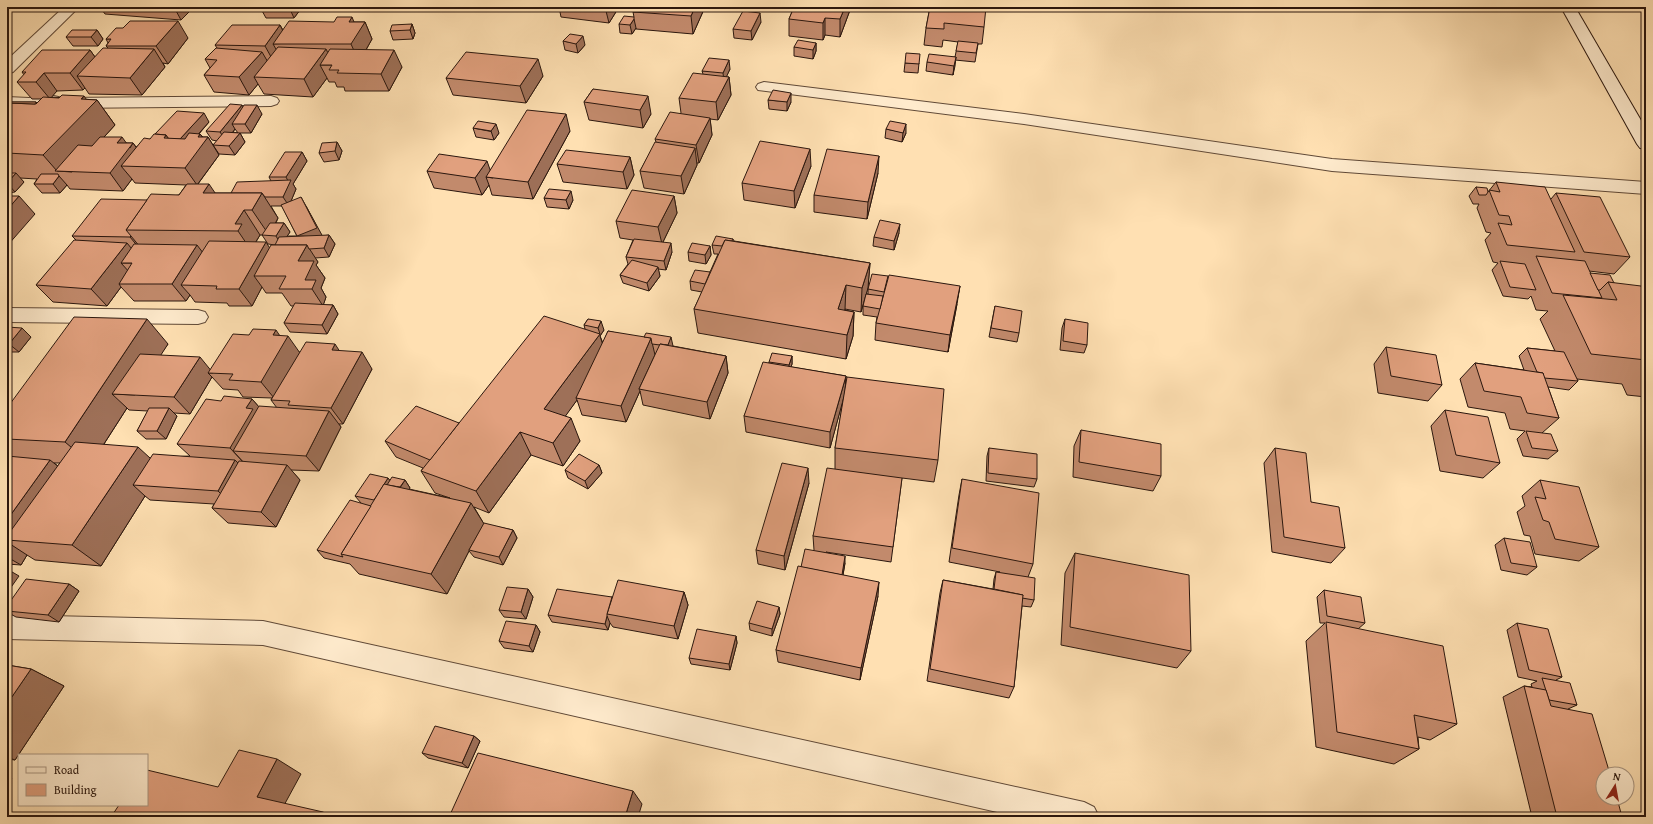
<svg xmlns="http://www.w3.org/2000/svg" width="1653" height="824" viewBox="0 0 1653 824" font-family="'Gentium Book Plus',serif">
<rect width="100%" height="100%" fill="#ffe0b2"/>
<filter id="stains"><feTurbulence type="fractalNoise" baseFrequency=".005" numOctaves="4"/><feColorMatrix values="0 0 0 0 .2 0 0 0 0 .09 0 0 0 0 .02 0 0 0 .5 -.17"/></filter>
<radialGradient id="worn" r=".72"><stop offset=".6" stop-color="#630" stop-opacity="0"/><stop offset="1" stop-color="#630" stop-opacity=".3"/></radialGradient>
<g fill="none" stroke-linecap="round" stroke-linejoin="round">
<defs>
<g id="street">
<polygon points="64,7 79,7 13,72 7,74 7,60"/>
<polygon points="764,82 1024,114 1332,159 1646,182 1646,194 1332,171 1024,124 758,90 756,87 758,84"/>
<polygon points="49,95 63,98 271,96 277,98 279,101 277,104 271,106 63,108 49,105 29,108 7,107 7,97 29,98"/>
<polygon points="7,308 198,310 205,312 208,317 205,322 198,324 7,322"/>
<polygon points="7,615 263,621 1084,802 1094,807 1099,817 1019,817 263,645 7,639"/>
</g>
<polygon id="secondary" points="1561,7 1575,7 1646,129 1646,149 1640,148 1637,144"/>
</defs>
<!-- street casing -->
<use href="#street" stroke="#604937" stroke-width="2"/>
<!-- secondary casing -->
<use href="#secondary" stroke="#2b170e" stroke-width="2"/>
<!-- street -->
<use href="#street" fill="#ffebcd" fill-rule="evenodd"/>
<!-- secondary -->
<use href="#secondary" fill="#ffebcd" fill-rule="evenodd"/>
</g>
<!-- wall -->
<g fill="#c28a6c" stroke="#2b170e" fill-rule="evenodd">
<polygon points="100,7 194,7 181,20 105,14"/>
<polygon points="260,7 313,7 311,10 300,10 294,18 266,18"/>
<polygon points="559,7 619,7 609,23 561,17"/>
<polygon points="705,7 693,34 636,29 636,28 632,34 620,33 619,24 634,17 633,12"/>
<polygon points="794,7 850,7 850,10 840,37 825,35 823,40 789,36 789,19"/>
<polygon points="930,7 984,27 982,44 978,44 975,62 955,60 953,75 926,71 927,62 955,57 958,42 943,40 942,47 924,45 926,28"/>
<polygon points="354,22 365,22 372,39 366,50 402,67 389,91 345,91 344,87 337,87 335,82 329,82 327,78 313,97 264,94 258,84 249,95 214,92 204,75 210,68 205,59 217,48 215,45 280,25 283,30"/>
<polygon points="761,22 752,40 734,38 733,29"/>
<polygon points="412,24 415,33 413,39 393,40 390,31"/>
<polygon points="97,30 103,39 98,46 73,46 66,37"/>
<path d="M188,38l-20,26 -5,-1 2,4 -23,28 -53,-1 -4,-6 -2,2 -26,1 -6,6 46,3 18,25 -11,12 23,6h6l3,4 14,-8 59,-17 -10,12h1l3,3h5l11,18 -21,29 17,9h16l40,-12 -2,-4 33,-25 5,9 -14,23 3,5 -5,12 15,5 16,30 7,-1 6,9 -6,13 -14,1 3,4 -2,3 9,13 -4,10 5,9 -3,8h10l5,9 -11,20 -37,-2 -6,-9 10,-17h-3l-9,-13h-16l-4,-6 -10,19h-23l-2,-3 -32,-1 -5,-7 -4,6h-52l-13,-14 -14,19 -54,-4 -17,-17 40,-45 -4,-4 75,-36 32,-5 7,-10 -51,-2 -3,-4 -9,12 -53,-2 -3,-4 -7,8h-18l-8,-9 3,-5 -17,-1 4,4 -9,10 -8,1v-91h29l1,1 4,-4h-9l-15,-17 7,-7 -2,-3 68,-22 5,7 13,-9 -2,-2 2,-3 -2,-4zM271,206h11l15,30h-10l3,-4 -6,-9h-8l2,-5zM260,235h3h-1l6,9 7,1 -6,3 -13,-6z"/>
<polygon points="563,41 585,45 578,53 565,50"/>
<polygon points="816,43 816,51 813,59 794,56 794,47"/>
<polygon points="905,63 919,63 918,73 904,72"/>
<polygon points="730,69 726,77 729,77 731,95 718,120 710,119 712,135 699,163 697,163 697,165 684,194 644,188 640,171 656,142 655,139 681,113 679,98 703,74 702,71"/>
<polygon points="543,76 526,103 453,95 446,78"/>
<polygon points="593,89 651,114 643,128 589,120 584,102"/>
<polygon points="768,100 791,102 787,111 769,109"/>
<path d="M243,106l19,8 -11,19h-11l5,9 -10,13 -16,-1 -6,-9 4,-4 -5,-1 -6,-9zM235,129l3,4 -5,-1z"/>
<polygon points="473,128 499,133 494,140 476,137"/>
<polygon points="886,129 906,133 902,142 885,138"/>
<polygon points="570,131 533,199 492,195 489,185 482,195 434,188 427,171 490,170"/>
<polygon points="337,142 342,151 339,160 324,162 319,153"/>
<polygon points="630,157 634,175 627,189 563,182 557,164"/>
<polygon points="811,166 795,208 744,200 742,183"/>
<polygon points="878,173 867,219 814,212 814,195"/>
<polygon points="1496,182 1551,199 1556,193 1630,257 1614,274 1589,271 1590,273 1614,283 1646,294 1646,397 1627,395 1622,384 1577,379 1578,381 1569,390 1548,387 1559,418 1542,433 1558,451 1548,459 1523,456 1517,439 1525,431 1510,429 1505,413 1468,407 1460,379 1475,363 1524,370 1519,356 1527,348 1555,351 1540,319 1548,311 1536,310 1531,296 1528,299 1503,296 1492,270 1498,263 1493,262 1485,240 1491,233 1486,232 1477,208 1479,204 1473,204 1469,196 1476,187 1488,192"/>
<polygon points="674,196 677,213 663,242 672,252 666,270 658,269 660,276 649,291 623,283 620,275 628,264 626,257 633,240 620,238 616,221"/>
<polygon points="544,198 573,200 569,209 547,207"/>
<polygon points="899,233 894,250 873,246 874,237"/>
<polygon points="733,239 734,241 870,263 868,288 866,294 868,294 868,289 887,280 957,304 948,352 875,340 876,323 877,317 863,315 863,306 864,301 861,312 845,309 845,310 854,312 853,336 846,359 698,333 694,309 702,292 691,290 690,281 710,272 718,254 714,254 712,245"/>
<polygon points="710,246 711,255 706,264 689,261 688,252"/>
<polygon points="995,306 1019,333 1017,342 989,337"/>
<polygon points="588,319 604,330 600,336 603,343 608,331 673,346 726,356 728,373 710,419 643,405 640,391 626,422 582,415 577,400 565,416 580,441 563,466 531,455 489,513 474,507 484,524 513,530 517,538 503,565 474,557 469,551 447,594 359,574 350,564 324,558 317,550 361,503 355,496 388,478 389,480 405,480 410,488 409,489 450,498 435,493 421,471 423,468 396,457 385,441 459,423 585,329 584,325"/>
<polygon points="1065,319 1087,345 1084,353 1060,350 1062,328"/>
<polygon points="7,327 31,337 19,352 7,352"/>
<path d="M249,335h30l20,17 40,-1 33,18 -29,55h-4l2,3 -22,44 -28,-1 9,10 -24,47 -48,-4 -16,-15 2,-4 -64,-4 -5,-4 -44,70 -66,-6 -8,-5 -6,10 -14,-1v-108h1h-1v-48l161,-64 -8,11 50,15zM212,377l11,12 15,1 5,7 29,1 -1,2 6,8 -18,-1 -7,-8 -31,2 -44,43 13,12 -40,2 -46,-14 23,-36 2,2 19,1 -11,20 9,8h20l11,-23 -3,-3 16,1zM54,463h6l-2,3z"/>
<polygon points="1386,347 1442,385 1428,401 1378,393 1374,364"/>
<polygon points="792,356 792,364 791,367 846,376 845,390 938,460 934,482 902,478 891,562 826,552 845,563 843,575 878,596 860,680 778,662 776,650 801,567 814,550 813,536 835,469 835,448 844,396 830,448 746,432 744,416 769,362"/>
<polygon points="1445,410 1500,463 1483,478 1440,471 1431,426"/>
<polygon points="1081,430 1161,476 1153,491 1073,477 1074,446"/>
<polygon points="989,448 1037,479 1034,487 986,481 987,456"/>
<polygon points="1275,448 1311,502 1345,548 1331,563 1272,552 1264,463"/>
<polygon points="599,465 602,473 588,489 568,478 565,470"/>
<polygon points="962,479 1033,564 1028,577 1034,600 1031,607 1022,606 1014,687 1009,698 927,681 940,593 943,580 993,589 994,579 996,572 1000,572 949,562 959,495"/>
<polygon points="1540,480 1599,547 1579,561 1535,554 1530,536 1524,535 1517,512 1525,506 1522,496"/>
<polygon points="809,483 785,570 758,564 756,550"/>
<polygon points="1504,538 1537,567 1527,575 1501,570 1495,545"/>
<polygon points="1075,553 1191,651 1177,668 1061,645 1065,573"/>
<polygon points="69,584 79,591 59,622 16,617 7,612 7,606"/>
<polygon points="528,589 533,597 526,619 504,617 499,610"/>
<polygon points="1324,590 1365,623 1358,629 1457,724 1430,740 1418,737 1419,749 1394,764 1316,747 1306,641 1325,623 1320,623 1317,597"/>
<polygon points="684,592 688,605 678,639 613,627 610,623 608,630 552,622 548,615 612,597"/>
<polygon points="779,607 780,614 772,636 750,630 749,623"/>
<polygon points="1517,623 1562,677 1556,680 1577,705 1568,709 1622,817 1532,817 1503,697 1524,686 1532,687 1531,684 1537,681 1518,677 1507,630"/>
<polygon points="536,625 540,632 533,652 504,648 499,641"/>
<polygon points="736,636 737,643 730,670 691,664 689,658"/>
<polygon points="7,665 31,669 64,686 15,760 7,759"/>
<polygon points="474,736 480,741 468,768 428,758 422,753"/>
</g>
<!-- shaded-wall -->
<g fill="#9e7058" stroke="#2b170e">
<polygon points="174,7 194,7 181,20"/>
<polygon points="289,7 298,7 300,10 294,18"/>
<polygon points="309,7 313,7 311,10"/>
<polygon points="605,7 619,7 609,23"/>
<polygon points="695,7 705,7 693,34 691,16"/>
<polygon points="845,7 850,7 850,10 840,37 840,19"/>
<polygon points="760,13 761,22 752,40 751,31"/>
<polygon points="352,17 358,32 365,22 372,39 359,62 351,44 349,22"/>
<polygon points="825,18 825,35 823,40 823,23"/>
<polygon points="634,19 636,28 632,34 630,25"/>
<polygon points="178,21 188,38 168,64 156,46"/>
<polygon points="412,24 415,33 413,39 410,30"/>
<polygon points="280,25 289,43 273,44 280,56 275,64 265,46"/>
<polygon points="97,30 103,39 98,46 91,37"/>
<polygon points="583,36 585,45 578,53 576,44"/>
<polygon points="816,43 816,51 813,59 813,50"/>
<polygon points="154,49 165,67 142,95 130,78"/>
<polygon points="326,49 335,67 332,65 320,65 327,78 313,97 304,79"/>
<polygon points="90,50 102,67 77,76 85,88 83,90 70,73"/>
<polygon points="394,50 402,67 389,91 381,74"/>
<polygon points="262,52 272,69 254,77 258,84 249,95 239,77"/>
<polygon points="956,57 955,66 953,75 954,66"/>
<polygon points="538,59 543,76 526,103 520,86"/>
<polygon points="729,60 730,69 724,82 723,73"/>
<polygon points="44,73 57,91 50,99 36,82"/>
<polygon points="729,77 731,95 718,120 716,102"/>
<polygon points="791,93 791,102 787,111 787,102"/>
<polygon points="84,96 91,106 97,100 115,125 72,172 57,171 43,155"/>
<polygon points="648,96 651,114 643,128 640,110"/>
<polygon points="242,105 248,114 232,124 235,129 226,141 220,132"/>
<polygon points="257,105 262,114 251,133 245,124"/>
<polygon points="204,113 209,122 185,149 179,140"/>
<polygon points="566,114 570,131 533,199 528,182"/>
<polygon points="710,118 712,135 699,163 696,145"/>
<polygon points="496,124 499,133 494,140 491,131"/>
<polygon points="906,124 906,133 902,142 903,133"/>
<polygon points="240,133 245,142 235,155 229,146"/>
<polygon points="200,134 205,141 208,137 219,155 197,185 185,168 198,137"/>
<polygon points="166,135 179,152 164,138"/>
<polygon points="122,137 130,148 133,143 146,161 121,166 132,179 123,191 110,173 117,143"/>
<polygon points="337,142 342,151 339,160 335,151"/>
<polygon points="695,148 697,165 684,194 681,176"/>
<polygon points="810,149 811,166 795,208 794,191"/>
<polygon points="302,152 307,161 293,184 296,189 289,206 283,197 289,183 286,177"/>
<polygon points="879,156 878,173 867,219 868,202"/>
<polygon points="630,157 634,175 627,189 623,172"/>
<polygon points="487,161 493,178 486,177 489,185 482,195 475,178"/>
<polygon points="16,173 24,182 15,192 7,183"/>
<polygon points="59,176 67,185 60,193 53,184"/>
<polygon points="209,184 226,209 203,193"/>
<polygon points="571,191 573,200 569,209 566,200"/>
<polygon points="262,193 278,218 269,235 252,210"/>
<polygon points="19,196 35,214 7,246 7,210"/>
<polygon points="674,196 677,213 662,244 658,227"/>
<polygon points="301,197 306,206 323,237 297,236"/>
<polygon points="244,210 260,235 255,243 255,256 238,231 235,224"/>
<polygon points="284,223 290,232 281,245 276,236"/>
<polygon points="900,224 899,233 894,250 894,241"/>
<polygon points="329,235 335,244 329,257 324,248"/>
<polygon points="131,236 145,253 144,254 130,237"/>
<polygon points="266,242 277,260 254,276 262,287 252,306 239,289"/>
<polygon points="127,243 141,260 132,263 121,263 131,274 119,284 121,287 107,306 91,289"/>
<polygon points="671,243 672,252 666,270 664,261"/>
<polygon points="197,245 210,262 181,285 190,295 186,301 172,284"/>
<polygon points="307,245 318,262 316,265 325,278 321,288 326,297 323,306 312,289 305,280 298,261"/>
<polygon points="710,246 711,255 706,264 705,255"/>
<polygon points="870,263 868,288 861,312 862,288"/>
<polygon points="658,267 660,276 649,291 647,283"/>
<polygon points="846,285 845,309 838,333 838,309"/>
<polygon points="960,286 957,304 948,352 950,335"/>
<polygon points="333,305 338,314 327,334 322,325"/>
<polygon points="854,312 853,336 846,359 847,335"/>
<polygon points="147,319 168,344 135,395 112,394 127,408 91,464 65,442"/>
<polygon points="601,321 604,330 600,336 607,358 576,398 577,400 554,432 544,409 600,334 598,328"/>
<polygon points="22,328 31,337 19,352 9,344"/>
<polygon points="276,330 284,342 288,336 300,353 274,398 261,382 273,335"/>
<polygon points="671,337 673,346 669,355 667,346"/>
<polygon points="651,338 655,355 639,389 640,391 626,422 621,406"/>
<polygon points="335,344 346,361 332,350"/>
<polygon points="362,352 372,369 343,424 331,408"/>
<polygon points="726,356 728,373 710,419 707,402"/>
<polygon points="792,356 792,364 789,373 789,365"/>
<polygon points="200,357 213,373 208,373 212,377 190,414 174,397"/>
<polygon points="846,376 845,393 830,448 830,432"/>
<polygon points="252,399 266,415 233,451 245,464 230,448 246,408"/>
<polygon points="169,408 177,416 166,439 157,431"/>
<polygon points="329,411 341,427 319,471 306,456"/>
<polygon points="571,418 580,441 563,466 553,443"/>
<polygon points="520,432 531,455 489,513 476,491"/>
<polygon points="138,447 162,469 133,485 145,496 101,566 72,545"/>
<polygon points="50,460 78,482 7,540 7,520"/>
<polygon points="235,460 250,475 233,506 218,491"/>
<polygon points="287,465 300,480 276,527 261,512"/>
<polygon points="599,465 602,473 588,489 585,481"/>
<polygon points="808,468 809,483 785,570 784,556"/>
<polygon points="388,478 394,486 374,500"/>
<polygon points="405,480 410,488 399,507 393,499"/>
<polygon points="471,503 484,524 469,550 469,551 447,594 431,574"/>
<polygon points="513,530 517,538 503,565 499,557"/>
<polygon points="7,542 27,555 21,565 7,557"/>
<polygon points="845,556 845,563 841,586 841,579"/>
<polygon points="7,569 19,576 7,593"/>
<polygon points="879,582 878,596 860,680 861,668"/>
<polygon points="69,584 79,591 59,622 48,615"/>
<polygon points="528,589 533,597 526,619 521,612"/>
<polygon points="684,592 688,605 678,639 674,626"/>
<polygon points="779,607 780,614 772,636 772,629"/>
<polygon points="607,616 610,623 608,630 605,624"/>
<polygon points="536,625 540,632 533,652 529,646"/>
<polygon points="736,636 737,643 730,670 729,664"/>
<polygon points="31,669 64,686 15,760 7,757 7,704"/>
<polygon points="474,736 480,741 468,768 462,763"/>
<polygon points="277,759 301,774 282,809 257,797"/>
<polygon points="7,776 12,778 7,784"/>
<polygon points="633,791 642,804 638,817 625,817"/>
<polygon points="323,812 332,817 320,817"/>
</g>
<!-- building -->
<g fill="#e1a07e" stroke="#2b170e">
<polygon points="635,7 695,7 691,16 633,12"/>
<polygon points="794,7 845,7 840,19 825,18 823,23 789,19"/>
<polygon points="930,7 986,7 984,27 944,23 944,29 926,28"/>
<polygon points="743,11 760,13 751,31 733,29"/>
<polygon points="624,16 634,17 634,19 630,25 619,24"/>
<polygon points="337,17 352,17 349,22 365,22 351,44 273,44 289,21 334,22"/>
<polygon points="130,21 178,21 156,46 106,46 111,39 106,39 116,28 123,28"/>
<polygon points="412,24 410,30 390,31 392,25"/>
<polygon points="232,25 280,25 265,46 215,45"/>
<polygon points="72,30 97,30 91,37 66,37"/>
<polygon points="570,34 583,36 576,44 563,41"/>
<polygon points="798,40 816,43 813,50 794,47"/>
<polygon points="958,41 978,43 976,53 956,51"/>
<polygon points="278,47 326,49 304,79 254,77"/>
<polygon points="103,48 154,49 130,78 77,76"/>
<polygon points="216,48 262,52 239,77 204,75 217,60 205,59"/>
<polygon points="330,49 394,50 381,74 337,73 339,70 329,70 332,65 320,65"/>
<polygon points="42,50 90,50 70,73 44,73 36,82 17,82 26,72 22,72"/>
<polygon points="466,52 538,59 520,86 446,78"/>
<polygon points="906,53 920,54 919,64 905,63"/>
<polygon points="929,54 956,57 954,66 927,62"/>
<polygon points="709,58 729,60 723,73 702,71"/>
<polygon points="693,73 729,77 716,102 679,98"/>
<polygon points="593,89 648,96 640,110 584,102"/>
<polygon points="773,90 791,93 787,102 768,100"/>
<polygon points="62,95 84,96 81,99 97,100 43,155 7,153 7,103 36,104 43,97 59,98"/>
<polygon points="7,102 36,102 35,104 7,103"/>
<polygon points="230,104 242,105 220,132 206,131"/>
<polygon points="244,105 257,105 245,124 232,124"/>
<polygon points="527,110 566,114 528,182 486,177"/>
<polygon points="177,111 204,113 180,139 169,139 166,135 155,134"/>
<polygon points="670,112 710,118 696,145 655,139"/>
<polygon points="478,121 496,124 491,131 473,128"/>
<polygon points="890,121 906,124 903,133 886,129"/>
<polygon points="224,132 240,133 229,146 213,145"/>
<polygon points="189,133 200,134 198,137 208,137 185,168 121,166 144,138 150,139 154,134 166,135 164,138 185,139"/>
<polygon points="100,137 122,137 117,143 133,143 110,173 55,171 78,145 92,146"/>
<polygon points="760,141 810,149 794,191 742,183"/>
<polygon points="337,142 335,151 319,153 322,143"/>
<polygon points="655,142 695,148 681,176 640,171"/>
<polygon points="827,149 879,156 868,202 814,195"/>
<polygon points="566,150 630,157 623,172 557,164"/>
<polygon points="285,152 302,152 286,177 269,177"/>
<polygon points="439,154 487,161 475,178 427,171"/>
<polygon points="7,173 16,173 7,183"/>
<polygon points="41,174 58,174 59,176 53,184 34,184"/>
<polygon points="291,180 283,197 265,197 262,193 231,193 237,182"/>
<polygon points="1496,182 1545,187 1575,252 1507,245 1498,223 1512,225 1509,216 1499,215 1489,190 1500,192"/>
<polygon points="187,184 209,184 203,193 262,193 252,210 244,210 235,224 242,224 238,231 126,230 151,194 179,195"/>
<polygon points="1476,187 1487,188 1488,192 1486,195 1479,195"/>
<polygon points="549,189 571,191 566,200 544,198"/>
<polygon points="632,190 674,196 658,227 616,221"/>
<polygon points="1556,193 1600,197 1630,257 1584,252"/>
<polygon points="7,196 19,196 7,210"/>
<polygon points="301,197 317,228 297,236 281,205"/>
<polygon points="101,199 147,200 126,230 131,236 130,237 72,236"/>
<polygon points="880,220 900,224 894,241 874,237"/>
<polygon points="270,223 284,223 276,236 262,235"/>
<polygon points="329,235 324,248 309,249 307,245 275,245 279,237"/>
<polygon points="716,236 733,239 732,241 725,240 722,246 712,245"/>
<polygon points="634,239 671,243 664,261 626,257"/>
<polygon points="74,240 127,243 91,289 36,285"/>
<polygon points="725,240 870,263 862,288 846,285 838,309 854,312 847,335 694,309"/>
<polygon points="209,241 266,242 239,289 216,289 217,286 181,285"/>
<polygon points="692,243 710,246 705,255 688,252"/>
<polygon points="134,244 197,245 172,284 119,284 132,263 121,263"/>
<polygon points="271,245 307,245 298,261 314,261 305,280 316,280 312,289 279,289 286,276 254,276"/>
<polygon points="1536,256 1585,261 1602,298 1552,293"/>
<polygon points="632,260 658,267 647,283 620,275"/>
<polygon points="1500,261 1525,264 1536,290 1510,287"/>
<polygon points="695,270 710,272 705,284 690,281"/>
<polygon points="1590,273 1610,275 1614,283 1608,282 1600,290 1598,290"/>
<polygon points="872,274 888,276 884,292 868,289"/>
<polygon points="889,275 960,286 950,335 876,323"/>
<polygon points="1608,282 1641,286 1646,294 1646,360 1591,354 1563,295 1617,300"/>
<polygon points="866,294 883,296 880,309 863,306"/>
<polygon points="295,303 333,305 322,325 284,323"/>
<polygon points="995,306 1022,311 1019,333 991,328"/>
<polygon points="544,316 600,334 544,409 571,418 553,443 520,432 476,491 421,471"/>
<polygon points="74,317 147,319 65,442 7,439 7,408"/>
<polygon points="588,319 601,321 598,328 584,325"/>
<polygon points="1065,319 1088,323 1087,345 1063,341"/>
<polygon points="7,327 22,328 9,344 7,344"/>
<polygon points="253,329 276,330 273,335 288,336 261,382 229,380 233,374 208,373 233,334 249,335"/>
<polygon points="608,331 651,338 621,406 576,398"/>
<polygon points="646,333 671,337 668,345 660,344 660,345 652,344 651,338 644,337"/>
<polygon points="306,342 335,344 332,350 362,352 331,408 288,405 290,401 271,400"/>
<polygon points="660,344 726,356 707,402 639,389"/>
<polygon points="1386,347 1436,355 1442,385 1391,376"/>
<polygon points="1527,348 1564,352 1578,381 1544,378 1543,373 1537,372"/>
<polygon points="772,353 792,356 789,365 769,362"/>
<polygon points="140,354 200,357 174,397 112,394"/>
<polygon points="763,362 846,376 830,432 744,416"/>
<polygon points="1475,363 1543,373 1559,418 1527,413 1521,397 1484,391"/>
<polygon points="847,377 944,389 938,460 835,448"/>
<polygon points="224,396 252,399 246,408 253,409 230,448 177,444 206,399 221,401"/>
<polygon points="259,406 329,411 306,456 233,451"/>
<polygon points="416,406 459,423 430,460 385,441"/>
<polygon points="149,408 169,408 157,431 137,431"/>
<polygon points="1445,410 1488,417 1500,463 1456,455"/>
<polygon points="1081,430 1161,444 1161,476 1079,462"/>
<polygon points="1526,431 1551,434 1558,451 1532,448"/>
<polygon points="75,442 138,447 72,545 7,540 7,536"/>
<polygon points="989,448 1037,454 1037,479 988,473"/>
<polygon points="1275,448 1306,453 1311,502 1339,507 1345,548 1284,537"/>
<polygon points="153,454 235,460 218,491 133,485"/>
<polygon points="579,454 599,465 585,481 565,470"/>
<polygon points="7,456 50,460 7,520"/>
<polygon points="239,461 287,465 261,512 212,508"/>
<polygon points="782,463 808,468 784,556 756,550"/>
<polygon points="827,468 902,478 893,547 813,536"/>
<polygon points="370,474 388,478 374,500 355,496"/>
<polygon points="392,477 405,480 400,487 387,485"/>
<polygon points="962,479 1039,493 1033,564 952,548"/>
<polygon points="1540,480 1579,487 1599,547 1555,539 1549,522 1543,520 1535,497 1546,499"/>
<polygon points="384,484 471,503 431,574 341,554"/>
<polygon points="350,500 371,506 341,554 343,557 317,550"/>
<polygon points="484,523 513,530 499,557 469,550"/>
<polygon points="1504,538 1530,542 1537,567 1511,563"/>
<polygon points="805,549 845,556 842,575 801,567"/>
<polygon points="1075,553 1189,575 1191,651 1070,627"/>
<polygon points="798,566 879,582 861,668 776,650"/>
<polygon points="996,572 1035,578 1034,600 1022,598 1023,595 994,589"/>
<polygon points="26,579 69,584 48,615 7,611 7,606"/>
<polygon points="618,580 684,592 674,626 607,614"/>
<polygon points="943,580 1023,595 1014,687 930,669"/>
<polygon points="507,587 528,589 521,612 499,610"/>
<polygon points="557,589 612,597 607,614 607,616 605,624 548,615"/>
<polygon points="1324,590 1361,597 1365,623 1327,616"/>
<polygon points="757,601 779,607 772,629 749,623"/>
<polygon points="506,621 536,625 529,646 499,641"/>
<polygon points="1326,622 1443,646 1457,724 1414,715 1419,749 1337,732"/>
<polygon points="1517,623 1548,629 1562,677 1529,670"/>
<polygon points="697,629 736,636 729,664 689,658"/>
<polygon points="7,665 31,669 7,704"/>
<polygon points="1542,678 1570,683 1577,705 1549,700"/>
<polygon points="1524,686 1546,690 1551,706 1592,714 1610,774 1603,774 1603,798 1617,798 1622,817 1557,817"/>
<polygon points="435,726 474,736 462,763 422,753"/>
<polygon points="239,750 277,759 257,797 323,812 320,817 111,817 119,805 147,805 147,770 218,787"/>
<polygon points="478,753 633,791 625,817 449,817"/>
</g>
<!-- margin -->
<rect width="1653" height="824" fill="none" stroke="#ffe0b2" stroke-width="24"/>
<rect x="8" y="8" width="1637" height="808" fill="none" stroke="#2b170e" stroke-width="2"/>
<rect x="12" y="12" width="1629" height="800" fill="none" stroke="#2b170e"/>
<!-- legend -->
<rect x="18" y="754" width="130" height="52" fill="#ffebcd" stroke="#aa9681"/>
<rect x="26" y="767" width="20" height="6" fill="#ffebcd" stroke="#aa9681"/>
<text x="54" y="774" font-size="12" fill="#2b170e">Road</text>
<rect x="26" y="784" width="20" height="12" fill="#e1a07e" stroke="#aa9681"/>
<text x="54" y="794" font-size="12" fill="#2b170e">Building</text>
<!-- north arrow -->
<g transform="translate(1615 786) rotate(11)"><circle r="19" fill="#ffebcd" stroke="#aa9681"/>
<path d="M0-3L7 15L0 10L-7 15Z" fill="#8f2418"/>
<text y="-6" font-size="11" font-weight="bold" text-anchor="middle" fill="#2b170e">N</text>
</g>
<rect width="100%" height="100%" filter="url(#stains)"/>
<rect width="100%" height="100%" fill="url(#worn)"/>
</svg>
